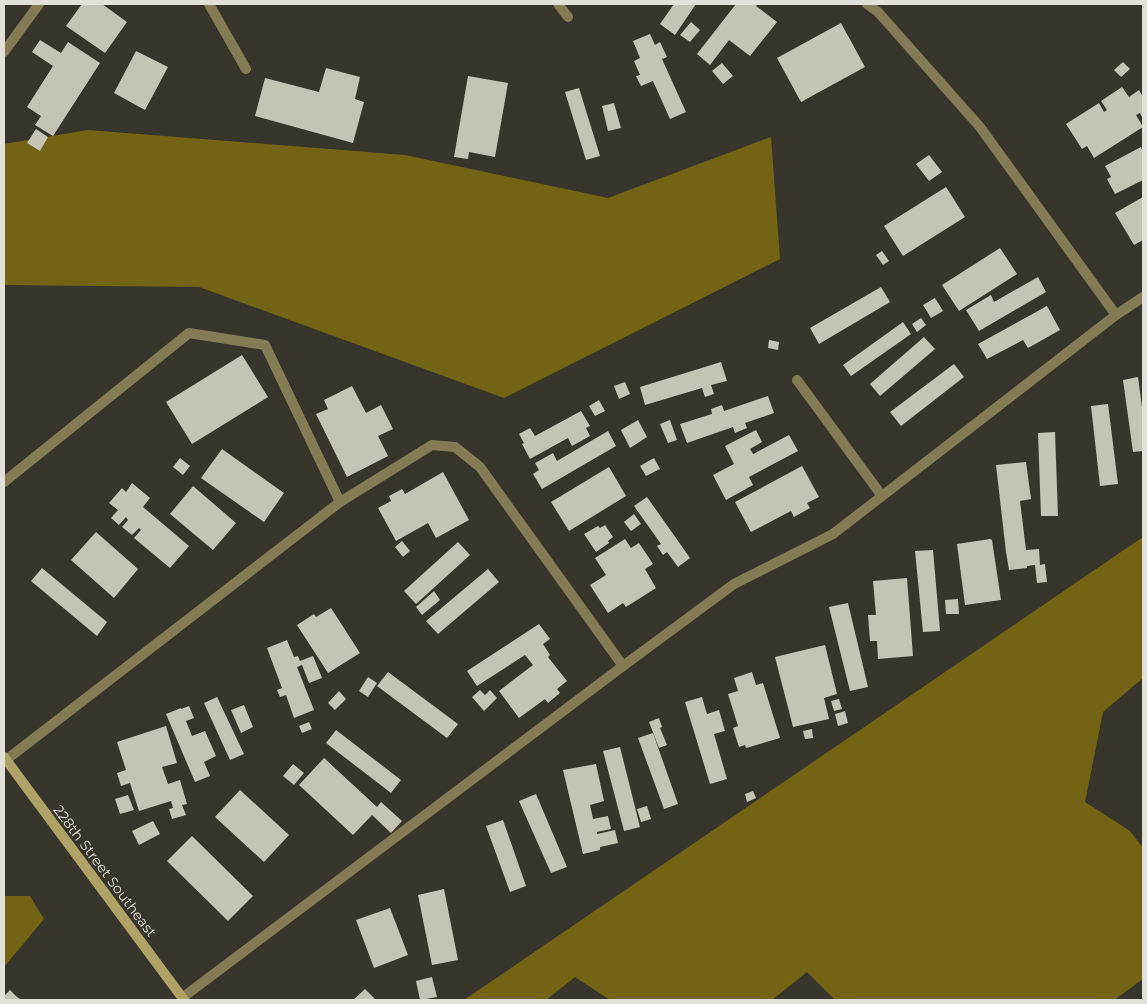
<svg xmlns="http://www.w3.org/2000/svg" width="1147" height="1004" viewBox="0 0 1147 1004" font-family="Montserrat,sans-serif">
<rect width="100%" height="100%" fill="#38362c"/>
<!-- forest -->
<g fill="#726413">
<polygon points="88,130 405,155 608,198 771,137 780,259 504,398 199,287 4,285 4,144"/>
<polygon points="1143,537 1143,678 1103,712 1085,802 1130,831 1143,848 1143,979 1114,1000 835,1000 807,972 772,1000 610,1000 575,977 546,1000 464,1000"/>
<polygon points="4,896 30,896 44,919 4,967"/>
</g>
<!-- building -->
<g fill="#c5c3b6">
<polygon points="82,4 102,4 127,22 105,53 66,26"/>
<polygon points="674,4 696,4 675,35 660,24"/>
<polygon points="736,4 758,4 756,6 777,22 750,56 729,40 710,65 697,54"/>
<polygon points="691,22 700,30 690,42 680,35"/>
<polygon points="841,23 865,67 801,102 777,58"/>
<polygon points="650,34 655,45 660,42 667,57 662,59 686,112 670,119 653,81 641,86 636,76 640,75 634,61 640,58 633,41"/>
<polygon points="40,40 61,53 68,42 100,63 53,136 35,125 41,116 27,107 53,66 32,52"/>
<polygon points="136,51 168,67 145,110 114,93"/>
<polygon points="1123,62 1130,69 1121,77 1114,70"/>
<polygon points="722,63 733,76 723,84 712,71"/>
<polygon points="326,68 360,77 355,99 364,102 353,143 255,116 265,78 319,92"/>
<polygon points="468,76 508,83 495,157 469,152 468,159 454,157"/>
<polygon points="1122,87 1129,97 1139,90 1143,97 1143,119 1140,113 1136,115 1143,127 1094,158 1087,146 1082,149 1066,124 1099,103 1104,112 1107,110 1101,101"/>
<polygon points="579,88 600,156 586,160 565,92"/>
<polygon points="614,103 621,128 608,131 602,106"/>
<polygon points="36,129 48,137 40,151 27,143"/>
<polygon points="1141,147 1143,152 1143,180 1115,194 1107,179 1111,177 1105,166"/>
<polygon points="929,155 942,172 929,181 916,164"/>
<polygon points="946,187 965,217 903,256 884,226"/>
<polygon points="1143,197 1143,240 1134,245 1115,213"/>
<polygon points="1000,248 1017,274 959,311 942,285"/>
<polygon points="882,251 889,261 883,265 876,255"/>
<polygon points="1038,277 1046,292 979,331 966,310 991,295 994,302"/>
<polygon points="881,287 890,302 819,344 810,328"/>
<polygon points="935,298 943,311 931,318 923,305"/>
<polygon points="1047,306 1060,330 1028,348 1023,340 987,359 978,344"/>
<polygon points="921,318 926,325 917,332 912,324"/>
<polygon points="903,322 911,334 851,376 843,365"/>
<polygon points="924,337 935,349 880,396 870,384"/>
<polygon points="769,340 779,342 778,350 768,348"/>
<polygon points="242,355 268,397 192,444 166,402"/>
<polygon points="721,362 727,381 711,385 714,394 705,397 702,388 645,405 640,387"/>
<polygon points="954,364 964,377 901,426 890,412"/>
<polygon points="1138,377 1143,415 1143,451 1133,452 1123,380"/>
<polygon points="625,382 630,394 619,399 614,386"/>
<polygon points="352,386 366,413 381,405 393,429 378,436 388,456 347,477 316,414 328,409 324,400"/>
<polygon points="768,396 774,413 745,423 747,428 735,433 733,427 687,443 680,424 712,414 711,409 722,405 724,411"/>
<polygon points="599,400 605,411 595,416 589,406"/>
<polygon points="1108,404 1118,484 1100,486 1091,406"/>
<polygon points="581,411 590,426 586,428 590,436 572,446 568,438 530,459 522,444 524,443 519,434 530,428 535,436"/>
<polygon points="638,420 647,437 630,448 621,430"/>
<polygon points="670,420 677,440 668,443 660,424"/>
<polygon points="756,430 762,442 750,449 753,454 789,435 798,451 749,477 753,485 726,500 713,475 734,464 725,446"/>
<polygon points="608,431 616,446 542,489 533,474 539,470 535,463 553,453 557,461"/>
<polygon points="1055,432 1058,516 1041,516 1038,433"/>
<polygon points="222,449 284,493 264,522 201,478"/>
<polygon points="180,458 190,466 183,475 173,467"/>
<polygon points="654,458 660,469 646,476 640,466"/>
<polygon points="1026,462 1031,499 1020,501 1026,550 1039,549 1040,565 1045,564 1047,582 1037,583 1035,565 1027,566 1027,568 1009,570 1006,552 996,465"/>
<polygon points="802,466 819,497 807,503 810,508 794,517 791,511 751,532 735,502"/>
<polygon points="609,467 626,496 569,531 551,502"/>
<polygon points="443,472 469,520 436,538 428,523 396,541 378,508 391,501 389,496 402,489 405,494"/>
<polygon points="132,483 150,498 143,507 189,546 170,568 134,538 141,530 139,528 132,535 122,527 128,520 126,517 119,525 111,518 118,510 109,503 122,488 126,492"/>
<polygon points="193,486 236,523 213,550 170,514"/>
<polygon points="647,497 690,558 678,567 667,552 663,555 657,546 661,544 634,506"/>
<polygon points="634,514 641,524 631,531 624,522"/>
<polygon points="605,525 613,537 608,541 609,543 596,552 584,534 598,526 600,528"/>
<polygon points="96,532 138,569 114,598 71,560"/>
<polygon points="625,539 631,548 639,543 653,564 645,569 656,588 626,607 623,603 608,613 590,585 606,575 595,558"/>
<polygon points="990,539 992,540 1001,600 965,605 957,544"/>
<polygon points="402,541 410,551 403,557 395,547"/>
<polygon points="458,542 470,555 416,604 404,591"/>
<polygon points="933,550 940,631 923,632 915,551"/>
<polygon points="42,568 107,622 97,636 31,581"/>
<polygon points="488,569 499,582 438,634 426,621"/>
<polygon points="907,578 913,656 878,659 877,641 870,641 868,615 876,615 873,581"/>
<polygon points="434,591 440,600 422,615 416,607"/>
<polygon points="958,599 959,614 946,614 945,600"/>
<polygon points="848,603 868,687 850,691 829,607"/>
<polygon points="331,608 360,653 328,673 297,625 314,614 316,617"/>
<polygon points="539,624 550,639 543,644 550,655 548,657 567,681 557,689 560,693 548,703 545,699 519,718 499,691 533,665 525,655 477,686 467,671"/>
<polygon points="287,640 294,657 298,656 300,661 313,656 322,678 309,683 302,665 297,667 314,710 294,718 286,695 280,697 277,690 282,688 267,648"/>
<polygon points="825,645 837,694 824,698 829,719 793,727 775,657"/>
<polygon points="388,672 458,724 447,738 377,686"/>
<polygon points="752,672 756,685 763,683 780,738 746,748 745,745 739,747 733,728 738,726 728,694 738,691 734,678"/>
<polygon points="368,677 377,683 368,697 359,691"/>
<polygon points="480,690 485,695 490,690 497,698 484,711 472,697"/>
<polygon points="339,691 346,699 335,710 328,703"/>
<polygon points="217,697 244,754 230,760 204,703"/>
<polygon points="702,697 707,714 719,710 725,731 714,734 727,779 710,784 685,702"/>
<polygon points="839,699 842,709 834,711 831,701"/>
<polygon points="244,705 253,727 241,733 231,710"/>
<polygon points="189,706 194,718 186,721 192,736 205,731 216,756 204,762 210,776 195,782 166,714 181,708 181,709"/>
<polygon points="845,711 848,723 838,726 835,714"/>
<polygon points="659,718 662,727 660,728 667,745 659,748 649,722"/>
<polygon points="309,722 312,729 302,733 299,726"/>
<polygon points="166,726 177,763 162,767 168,784 180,780 187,804 182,805 186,815 172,819 169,809 173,808 171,801 139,811 130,783 121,786 117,773 126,770 117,742"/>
<polygon points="812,729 813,738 805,739 803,731"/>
<polygon points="336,730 401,780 391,793 326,743"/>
<polygon points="653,733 678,804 664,809 638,738"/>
<polygon points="620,747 640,827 624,831 603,751"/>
<polygon points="324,758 377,807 381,802 402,821 391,833 372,815 353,835 299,785"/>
<polygon points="293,764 304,773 294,785 283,776"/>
<polygon points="596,764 604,801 590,805 593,819 608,816 611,829 597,832 597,834 615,830 618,843 600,847 600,850 583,854 563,770"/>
<polygon points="240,790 289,835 264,862 215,817"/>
<polygon points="753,791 756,798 747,802 745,794"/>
<polygon points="536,794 567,867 551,873 519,801"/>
<polygon points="128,795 134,810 120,814 115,799"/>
<polygon points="647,806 651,819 641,822 637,809"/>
<polygon points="503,820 526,886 510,892 486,826"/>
<polygon points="153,821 160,834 139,845 132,831"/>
<polygon points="192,836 253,896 228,921 167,861"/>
<polygon points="444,889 458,960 432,965 418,895"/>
<polygon points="390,908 408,955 374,968 356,920"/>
<polygon points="432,977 437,997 420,1000 416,981"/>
<polygon points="365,989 376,1000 353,1000"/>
<polygon points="10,990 17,997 22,1000 4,1000 4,996"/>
</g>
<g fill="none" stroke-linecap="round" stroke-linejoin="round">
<!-- service -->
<g stroke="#837b56" stroke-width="10">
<polyline points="209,4 246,69"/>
<polyline points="4,52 39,4"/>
<polyline points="797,380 882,496"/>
</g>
<!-- minor -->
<g stroke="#837b56" stroke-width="10">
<polyline points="558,4 568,17"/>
<polyline points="1116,315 1143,297"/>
<polyline points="4,482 189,333 265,345 340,502 6,760"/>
<polyline points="340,502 432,445 455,447 480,467 623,666"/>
<polyline points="182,998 623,666 734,584 833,534 1116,315 980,127 878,12 867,4"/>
</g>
<!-- secondary -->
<polyline stroke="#aea265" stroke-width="10" points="4,757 184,1000"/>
</g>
<g text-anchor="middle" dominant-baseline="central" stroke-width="5" stroke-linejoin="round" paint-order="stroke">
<!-- street labels -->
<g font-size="14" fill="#e1e0d9" stroke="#38362c">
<text transform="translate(105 871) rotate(53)">228th Street Southeast</text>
</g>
</g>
<!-- border -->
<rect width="1147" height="1004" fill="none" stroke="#e1e0d9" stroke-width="10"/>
</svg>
